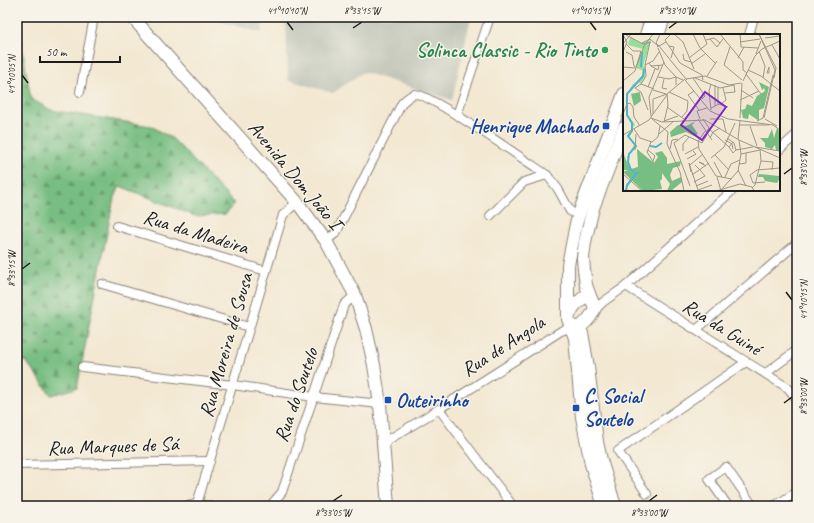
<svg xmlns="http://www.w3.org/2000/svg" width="814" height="523" viewBox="0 0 814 523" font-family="Caveat,sans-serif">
<defs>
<pattern id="forest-firs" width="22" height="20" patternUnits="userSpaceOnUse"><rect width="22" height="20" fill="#78be82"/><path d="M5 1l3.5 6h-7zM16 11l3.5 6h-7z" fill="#629a6a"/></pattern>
</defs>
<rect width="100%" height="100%" fill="#f7f3e8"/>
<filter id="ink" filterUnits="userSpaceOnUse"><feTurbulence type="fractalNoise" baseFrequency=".025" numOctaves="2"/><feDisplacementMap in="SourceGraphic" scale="8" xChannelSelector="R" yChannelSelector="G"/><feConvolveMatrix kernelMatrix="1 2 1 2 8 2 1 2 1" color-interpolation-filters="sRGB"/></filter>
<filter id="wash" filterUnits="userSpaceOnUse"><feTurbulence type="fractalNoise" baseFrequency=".012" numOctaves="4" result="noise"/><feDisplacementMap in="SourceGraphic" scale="16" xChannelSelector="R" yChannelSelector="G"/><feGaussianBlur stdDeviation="0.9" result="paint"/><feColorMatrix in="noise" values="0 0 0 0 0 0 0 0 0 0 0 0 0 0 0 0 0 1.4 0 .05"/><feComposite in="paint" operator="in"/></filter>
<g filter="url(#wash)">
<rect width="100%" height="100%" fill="#f3e8d2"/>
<!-- industrial -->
<g fill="#c2c6b9">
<polygon points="204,17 263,17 262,33"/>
<polygon points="281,17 471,17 452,100 363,72 333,93 288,80 286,21"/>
</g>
<!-- forest -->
<polygon fill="url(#forest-firs)" stroke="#4a6d4f" points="17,17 31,99 51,110 151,126 173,139 234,203 226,214 195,216 120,186 113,202 77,388 51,395 26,361 17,361"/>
</g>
<g filter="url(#ink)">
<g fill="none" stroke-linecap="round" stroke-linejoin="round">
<defs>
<g id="street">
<polyline points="749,35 754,17"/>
<polyline points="80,92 94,17"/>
<polyline points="457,115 490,17"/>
<polyline points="779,150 797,134"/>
<polyline points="490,216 524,182 547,175"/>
<polyline points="117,226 266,271"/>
<path d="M326,241l10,-8 66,-130c4,-4 8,-8 13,-9 14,-1 114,69 132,81l11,14 12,22 9,5"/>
<polyline points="102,284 249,327"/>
<polyline points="626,286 788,388 797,399"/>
<polyline points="594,311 603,302 626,286 733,190"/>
<polyline points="696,330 797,243"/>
<polyline points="82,367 233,385 314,397 380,404"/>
<polyline points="766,373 797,350"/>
<polyline points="439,409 513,506"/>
<polyline points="383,443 439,409 561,331 573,327"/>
<polyline points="17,465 210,461"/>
<polyline points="647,494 618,451 746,362"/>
<polyline points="197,504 283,215 297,202"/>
<polyline points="187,506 197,504 209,506"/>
<polyline points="270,506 282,492 344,305 355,295"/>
<polyline points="728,506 709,479 726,467 753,506"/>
<polyline points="774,506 797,492"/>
</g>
<g id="secondary">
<polyline points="132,17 297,202 326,241 355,295 366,329 374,365 380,404 388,506"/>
<polyline points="646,35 652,17"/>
<polyline points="658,35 664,17"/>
<polyline points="569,315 574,306 584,297 591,299"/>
<path d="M570,324l7,4c8,-3 16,-13 18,-21l-4,-8 -5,-14 -2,-15 -1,-12 2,-16 8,-34 31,-80"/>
<polyline points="582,333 588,367 597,442 601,460 615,506"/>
<polyline points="604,506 591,464 582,417 575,338 568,319 568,265 576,224 582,205 624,94"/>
</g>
</defs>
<!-- street casing -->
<use href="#street" stroke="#888277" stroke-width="10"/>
<!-- secondary casing -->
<use href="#secondary" stroke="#888277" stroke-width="14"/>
<!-- street -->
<use href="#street" stroke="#fff" stroke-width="8"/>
<!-- secondary -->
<use href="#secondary" stroke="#fff" stroke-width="12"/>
</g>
</g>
<!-- ticks -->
<path fill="none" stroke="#1c1c1c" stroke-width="1.5" d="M287,22l6,8M590,22l6,8M353,28l9,-6M669,28l8,-6M22,75l6,8M784,174l8,-6M22,269l8,-6M786,292l6,8M784,403l8,-6M333,501l9,-6M649,501l8,-6"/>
<!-- markers -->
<circle fill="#2e9e5b" stroke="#f7f3e8" stroke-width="1.5" cx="605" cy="50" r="4"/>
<g fill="#1a4fb4" stroke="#f7f3e8" stroke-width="1.5">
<rect x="602" y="122" width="8" height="8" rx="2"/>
<rect x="384" y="396" width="8" height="8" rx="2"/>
<rect x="572" y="404" width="8" height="8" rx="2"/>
</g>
<g text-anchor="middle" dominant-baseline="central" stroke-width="3" stroke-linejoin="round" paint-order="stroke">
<!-- leisure labels -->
<g font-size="20" font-weight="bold" fill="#27864d" stroke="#f7f3e8" text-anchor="end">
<text x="597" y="50">Solinca Classic - Rio Tinto</text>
</g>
<!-- transit labels -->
<g font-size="20" font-weight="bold" fill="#164399" stroke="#f7f3e8" text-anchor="start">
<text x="598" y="126" text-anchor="end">Henrique Machado</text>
<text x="584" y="396">C. Social<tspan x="584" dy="23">Soutelo</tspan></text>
<text x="396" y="400">Outeirinho</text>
</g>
<!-- street labels -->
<g font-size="20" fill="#1c1c1c" stroke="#f7f3e8">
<text transform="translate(295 175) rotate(50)">Avenida Dom João I</text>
<text transform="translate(196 232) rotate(17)">Rua da Madeira</text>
<text transform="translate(722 327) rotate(32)">Rua da Guiné</text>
<text transform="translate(226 345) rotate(-74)">Rua Moreira de Sousa</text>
<text transform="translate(503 346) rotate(-33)">Rua de Angola</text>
<text transform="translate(296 395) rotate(-71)">Rua do Soutelo</text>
<text transform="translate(113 446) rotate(-2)">Rua Marques de Sá</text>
</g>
</g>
<!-- overview -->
<g transform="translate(623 34)">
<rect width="157" height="157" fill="#f3e8d2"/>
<path d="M7,3l11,6 10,-3 -8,26 2,1v10l-5,7 -2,-3 -10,12v22l7,10 -4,4 1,-6 -5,-9 -1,-18 7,-12 10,-7 1,-6 -8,-3 7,-19 -15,-4zM10,96l-4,8 8,9 -8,7v8l3,8 5,3 -12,18 6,-14 -4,-20 7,-12 -6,-8v-4z" fill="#95df9a"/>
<path d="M136,48l10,5 -5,21 -5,2v11l-10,-7 -1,5 -5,-1 -2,-8 4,-1 2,-5 5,2 5,-10 8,-5 -1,-3 -2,2zM17,58l1,9 -7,5 -3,-12zM73,87l-4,4 6,9 -4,2 -8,-4 -15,5 -1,-5 8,-7 8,1zM149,95l2,9 3,-10 3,4 -1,19 -3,-1 -1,-5 -3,4 -7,-2v-4l-5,-5h8zM14,115l17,14 4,-6 -3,-4 7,-2 5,7v6l14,-3 -1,5 -7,2 -3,7 2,6 9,-4 1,5 -11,9h-4l3,-7 -8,-11v6l-2,2 2,8 -19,2 -20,-19 5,-2h-5l1,-15 7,17h6l-6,-3 7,-2zM136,140l20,2 1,2 -3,5 -12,-2 -2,-4h-5z" fill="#78be82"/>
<path fill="none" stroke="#4eb5cc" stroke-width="2" d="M18,33l1,-15M27,112l6,1 6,-4M3,157l1,-6 10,-12 -6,-3 -3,-8 1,-8 7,-8 -8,-10 4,-5v-8l-5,-8v-21l16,-18 1,-7"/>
<path fill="none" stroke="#9d9689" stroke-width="1" d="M37,0l-4,9 3,3 7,-4M48,0l-6,6 15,23 22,12 1,5M51,0l9,8 11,27M70,0l7,14 15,15M97,0l23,28v8l4,3M117,0l1,13 17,1M136,0l17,34 -2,10M136,0l16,36 -11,48M0,1l4,7 -4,10M3,1l17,9 8,-2M142,4l15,-2M87,5l7,8 6,-8M83,6l8,-2 6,5M117,8l20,-3M19,9l8,-4 8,7M0,10l8,-10M149,11l8,14M46,12l5,1 -3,11M34,13l2,-1 17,21M35,14l7,17 11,12 7,3M136,17l6,15 -2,12M3,18l6,3 2,11 2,1M60,20l1,6 7,2M133,20l5,-13M66,24l18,-14 -4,-10M115,24l6,-11M26,29l2,3 12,-1M68,30l14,-10M14,31l7,-19 9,-12M22,31l8,-4 6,-9M101,31l18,15M101,31l6,-18M28,32l7,4 1,-5M0,33l12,1M53,33l11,13M146,33v6h-2zM125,36l13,6 19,15M123,40l15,20M84,42l10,-15M35,43l11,2 7,-2v8M70,44l12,18 -3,3M72,44l25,10 14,-3 1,7 -10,1M41,45l-2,9 5,1M63,45l19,-3 24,9 12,-2M62,46l25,31 18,8 45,6 7,5M0,47l12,-10 6,-20h-8l-7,-7M120,47l12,-25 7,-7 18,-8M18,50l5,-8 -1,-11 5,-23M25,53l7,-18M95,53v18M12,54l6,4 7,18M12,54l6,-4 13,5M30,56l13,4M118,56l12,8M71,57l-6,4 11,15M46,58l19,9M117,66l19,-9M98,70l5,-4 -3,-12M92,72v-21M10,73l1,10 6,9M44,73l17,12M88,74l8,-4 9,3M88,76l-2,-19 2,-7M0,80l4,-10 3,-1 3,4M30,80l14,-19M28,82l-2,-19 15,-35M59,83l5,-6 1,-10M28,84l11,4 43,-2 34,20 41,18M117,84l2,-35M29,85l16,13 -1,12 13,28 4,19M75,85l14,21M77,85l-3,-8 10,-3M80,85l6,9 -2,3M87,85h13l3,13M142,85l12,7M41,87l14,-5M134,87l6,-3 10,-43M41,88l4,-17 -1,-11M117,91h29M127,92l7,20M11,95l6,9 12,4 6,-5 2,-11M86,95l20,18M36,100l15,-13M0,101l26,-15 4,-6v-15l14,-5 18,-15M87,104l3,-6 7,-4M104,104l7,5 2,7 17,-3M115,105l2,-19M102,106l7,4 1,5M75,107l1,8 17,27 16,3M75,107l8,-11M28,108l-4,10 7,11M110,108l-4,5 4,6 3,-3M132,113l25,4M47,115l2,-9 6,-1M12,116l1,-16M25,116l7,6 -2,5M60,117v-7l6,-7M62,120l13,-7M118,120l19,-4M92,121l13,14M88,124l13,-11 11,-24M64,125l9,-5 -3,-3M138,127l12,1 -1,8M91,128l8,15M81,130l-5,-2 7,4M116,130l7,-1v-10M67,131l13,-11M75,134l-3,-3 6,6M115,136l8,16M68,138l-2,-9 9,27M0,140l19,17M69,141l17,-12M94,143l4,14M102,143l6,-13 9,-4M71,148l11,-6 -4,-5M142,148l-12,1 -3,-8 7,-5 23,-2M67,152l-16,-43 11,-8 17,8 5,-8M73,152l12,-5M129,154l3,-3 6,-24 -1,-12M75,156l14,-5M98,156l17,-19 3,-17 -2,-14M93,157l24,-7 12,3 2,4"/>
<path fill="#7b2cbf" fill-opacity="0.15" stroke="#7b2cbf" stroke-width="2" d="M82,58l21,15 -24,33 -21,-15z"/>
<rect width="157" height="157" fill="none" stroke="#1c1c1c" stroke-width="2"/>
</g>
<!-- margin -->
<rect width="814" height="523" fill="none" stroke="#f7f3e8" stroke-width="44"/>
<!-- scale -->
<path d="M40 56v6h80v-6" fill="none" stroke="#1c1c1c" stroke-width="2"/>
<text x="46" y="56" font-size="12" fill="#1c1c1c" stroke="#f7f3e8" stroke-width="3" paint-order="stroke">50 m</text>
<rect x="22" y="22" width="770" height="479" fill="none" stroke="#1c1c1c" stroke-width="1.5"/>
<g font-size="10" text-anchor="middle" fill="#1c1c1c">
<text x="287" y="14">41°10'10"N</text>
<text x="362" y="14">8°33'15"W</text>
<text x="590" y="14">41°10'15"N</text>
<text x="677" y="14">8°33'10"W</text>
<text transform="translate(11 75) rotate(-90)" y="4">41°10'05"N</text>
<text transform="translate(803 168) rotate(-90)" y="4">8°33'05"W</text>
<text transform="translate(11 269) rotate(-90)" y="4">8°33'15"W</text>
<text transform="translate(803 300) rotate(-90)" y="4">41°10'15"N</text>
<text transform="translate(803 397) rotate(-90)" y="4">8°33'00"W</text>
<text x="333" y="516">8°33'05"W</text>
<text x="649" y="516">8°33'00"W</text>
</g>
</svg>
